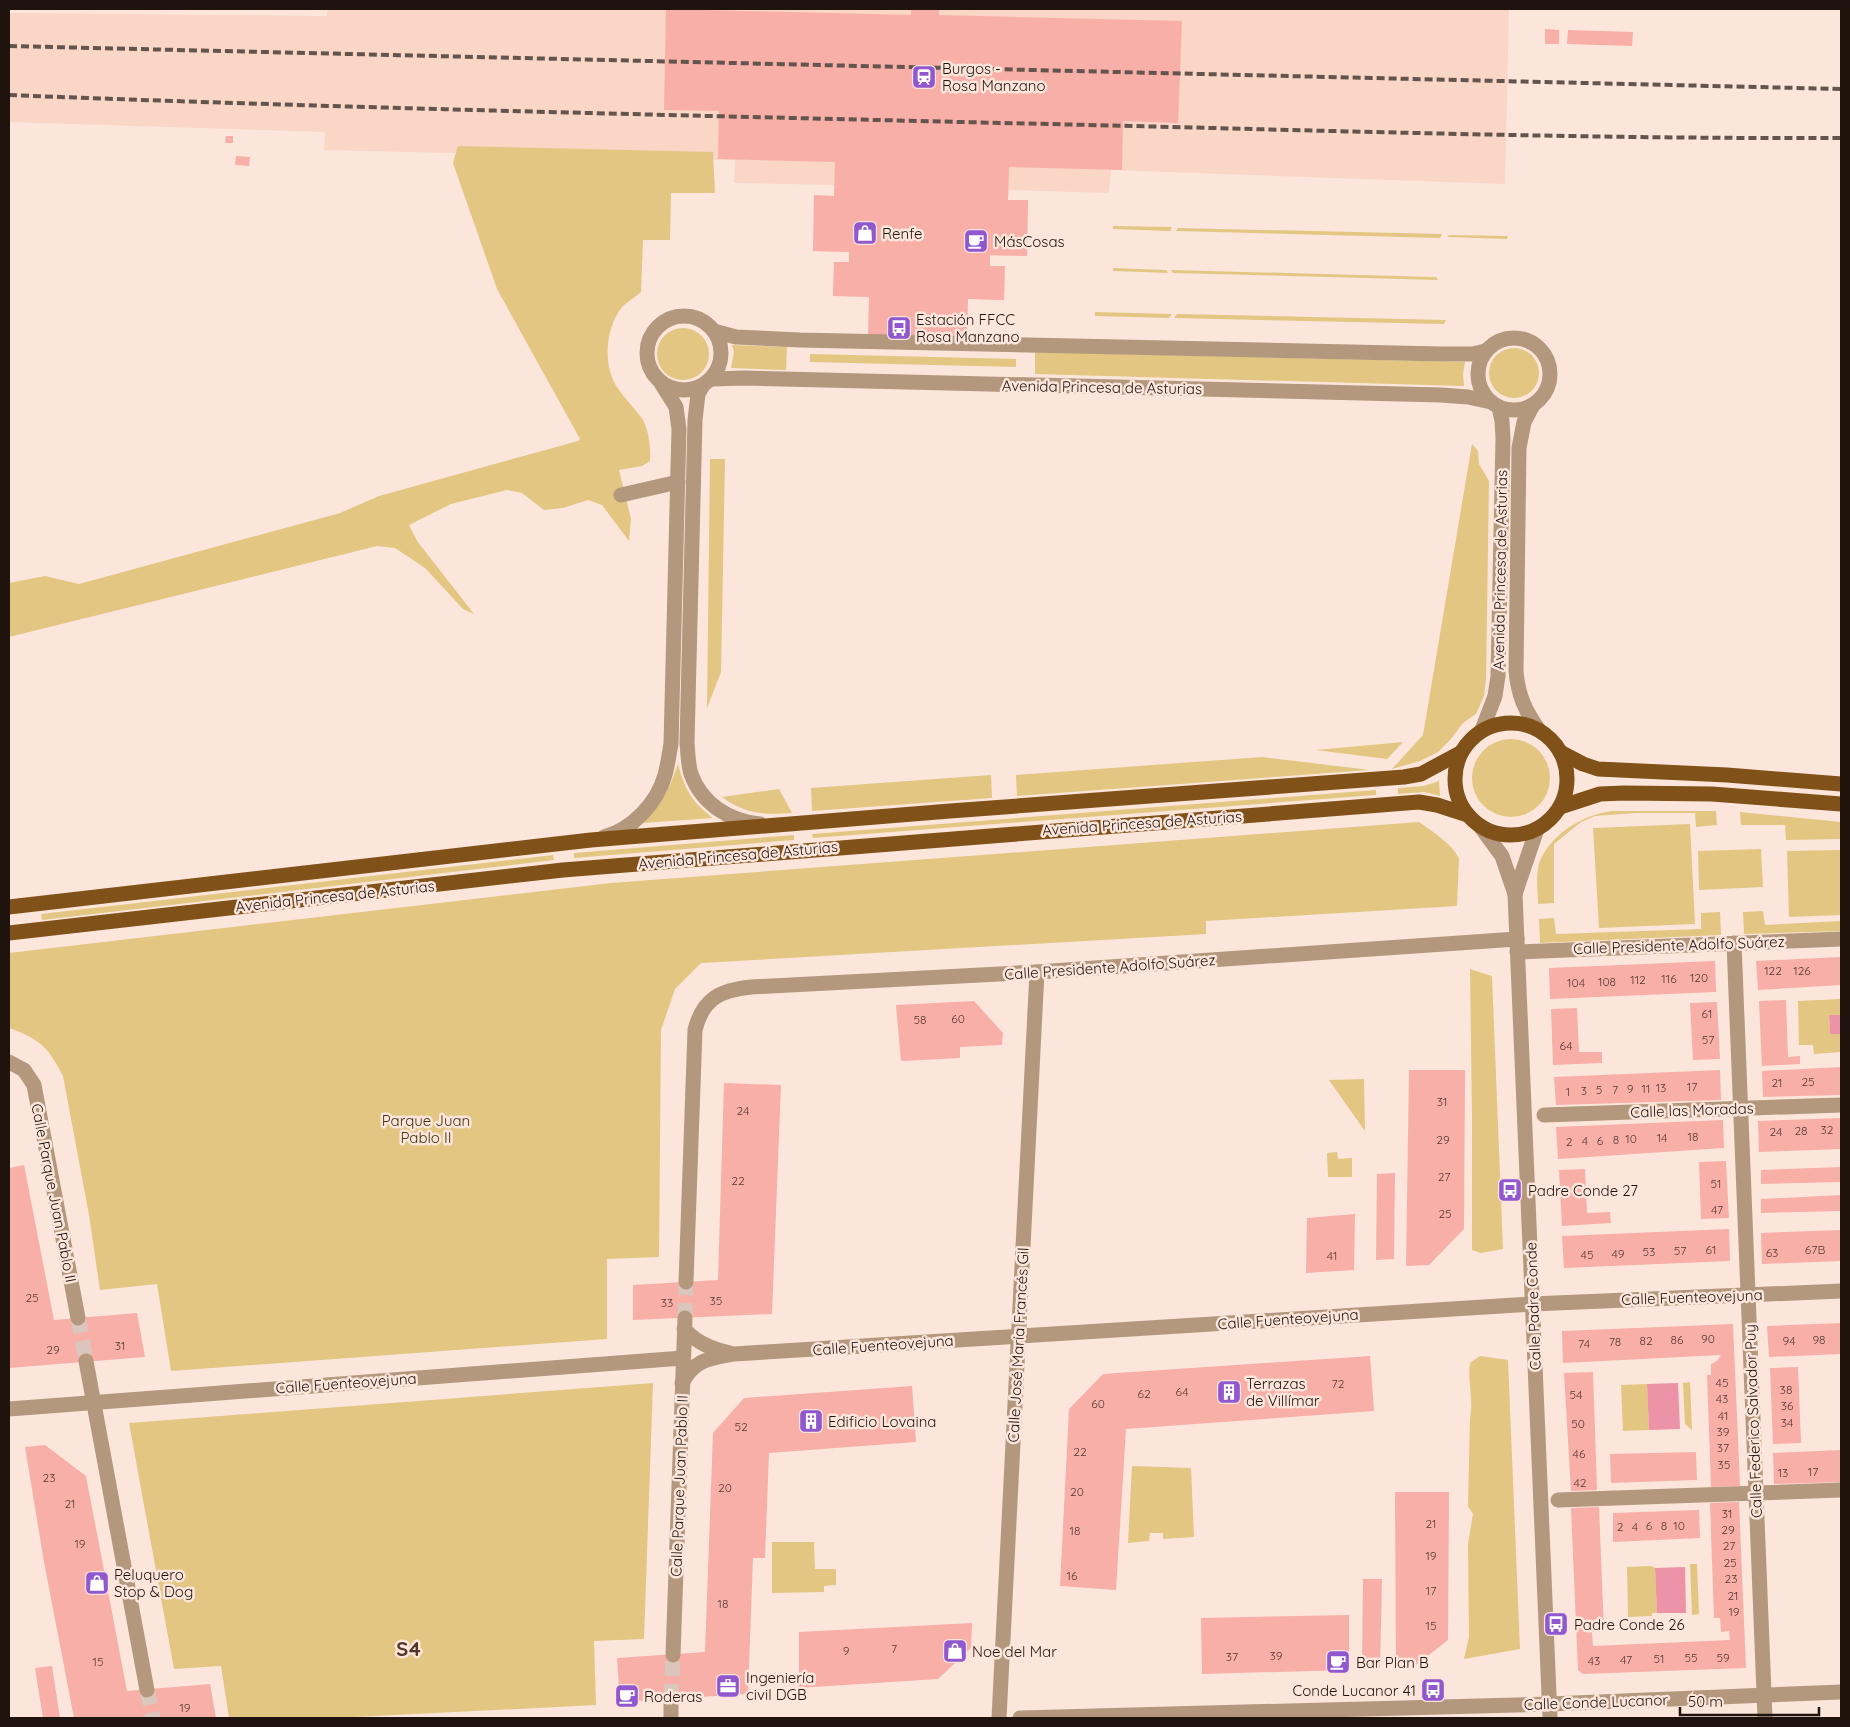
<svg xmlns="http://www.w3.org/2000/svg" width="1850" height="1727" viewBox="0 0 1850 1727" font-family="Quicksand,sans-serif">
<rect width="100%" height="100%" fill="#fce6dc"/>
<!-- built -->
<polygon fill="#f9d6c6" points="328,9 1509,10 1505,184 1111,170 1109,193 1009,190 1008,200 1028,200 1027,256 990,256 990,266 1005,266 1004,300 967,299 868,338 869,297 833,296 834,262 849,262 849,252 813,251 814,195 834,196 834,185 734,183 735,160 324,150 325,132 9,122 9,13 327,16"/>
<!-- green -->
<g fill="#e2c682">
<path d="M458,146l255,6 2,41h-44l-1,47h-27l-2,52c-5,5 -13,9 -18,14 -16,18 -20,52 -10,74 7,15 21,26 30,40 6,11 8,29 7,41l-8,5 -23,4 12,49 -2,22 -27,-36 -14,-5 -25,8 -19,2 -22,-17 -15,-3 -56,14 -42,21 8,16 57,73 -11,-5 -38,-41 -30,-20 -18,-2 -368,91v-54l36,-7 34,8 261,-71 39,-17 199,-55 2,-2 -83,-150 -44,-126z"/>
<polygon points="1113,226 1172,227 1170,231 1113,229"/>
<polygon points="1178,228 1442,234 1440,238 1176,231"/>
<polygon points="1449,235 1508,236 1507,239 1447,237"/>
<polygon points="1113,268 1166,270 1168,273 1113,271"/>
<polygon points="1171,270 1436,277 1438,280 1173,273"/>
<polygon points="1095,312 1172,314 1169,318 1095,316"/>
<polygon points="1177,314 1446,320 1444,324 1174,318"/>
<circle cx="683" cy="354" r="26"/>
<polygon points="732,345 787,347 786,370 731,368 734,352"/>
<circle cx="1514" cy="373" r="25"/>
<polygon points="1035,352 1465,362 1463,374 1464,386 1035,374"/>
<polygon points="810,354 1016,359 1016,367 810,362"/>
<polygon points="1472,444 1478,451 1479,464 1489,481 1486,679 1484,696 1476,714 1463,723 1450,740 1438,752 1420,761 1392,769 1423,735"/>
<polygon points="710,459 725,459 721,672 707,708"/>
<circle cx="1511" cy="778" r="39"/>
<polygon points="1403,742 1387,759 1316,750"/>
<polygon points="1262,757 1370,770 1017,796 1016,775"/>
<path d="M678,764c7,26 13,37 35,54l-70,5c19,-20 26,-33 35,-59z"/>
<polygon points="991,775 992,798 812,811 811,788"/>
<polygon points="1439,781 1440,796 1424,792 1398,794 1398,788 1424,786"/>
<path d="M779,789l13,24c-28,2 -47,1 -70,-16z"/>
<polygon points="1376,790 1376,795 813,838 812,834"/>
<path d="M1612,811h104l1,14 -21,2 -1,-14h-59l-41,3 -14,6 -27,22v59l-16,1c0,-13 -3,-31 2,-43 12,-28 43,-46 72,-50z"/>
<polygon points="1740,812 1841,822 1841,839 1786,840 1785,825 1741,825"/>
<path d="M1419,822c14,10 32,21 40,36l-2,48 -251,15v13l-505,29 -26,26 -14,41 -2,227 -52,2v80l-436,32 -14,-87 -57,6 -11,-75 -26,-139c-15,-29 -23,-37 -54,-48v-75l602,-70z"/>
<polygon points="1690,824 1695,924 1599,928 1593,828"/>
<polygon points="794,835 794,840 574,858 574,853"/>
<polygon points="1761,849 1763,887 1699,890 1698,851"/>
<polygon points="1841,850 1841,915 1789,917 1787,851"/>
<polygon points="553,855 554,860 42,920 41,914"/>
<polygon points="1763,911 1765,925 1841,921 1841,931 1744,934 1743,912"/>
<polygon points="1720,912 1721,935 1540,943 1539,919 1554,918 1556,934 1701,929 1701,913"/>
<polygon points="1470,969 1492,976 1503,1249 1481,1253 1472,1250 1472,1119"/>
<polygon points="1841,999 1841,1015 1829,1015 1830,1034 1841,1034 1841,1052 1814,1054 1813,1045 1799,1045 1798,1001"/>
<polygon points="1364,1079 1365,1131 1329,1080"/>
<polygon points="1337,1152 1338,1159 1352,1158 1352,1177 1328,1177 1327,1153"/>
<path d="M1480,1356l28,4 12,289 -56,10 5,-22 -1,-93 5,-30 -5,-8 2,-88c4,-19 -3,-37 0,-55z"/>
<polygon points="1690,1382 1692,1430 1685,1424 1683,1383"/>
<polygon points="653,1383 644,1639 594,1641 596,1705 335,1718 229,1718 221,1666 174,1669 129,1423"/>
<polygon points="1647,1384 1649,1430 1623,1431 1621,1385"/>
<polygon points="1132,1466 1191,1468 1194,1537 1163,1539 1163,1533 1150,1533 1149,1541 1128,1543"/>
<polygon points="772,1542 814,1542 815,1569 836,1569 836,1585 824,1586 824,1592 772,1593"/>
<polygon points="1690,1564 1697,1564 1699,1614 1692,1615"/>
<polygon points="1651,1566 1655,1568 1657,1613 1652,1613 1652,1616 1628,1617 1627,1567"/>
</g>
<!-- water -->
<g fill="#ec93a8">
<polygon points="1829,1015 1841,1015 1841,1034 1830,1034"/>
<polygon points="1678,1383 1680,1429 1649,1430 1647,1384"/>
<polygon points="1685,1567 1686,1613 1657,1613 1655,1568"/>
</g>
<!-- building -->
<g fill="#f8afa7">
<polygon points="666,9 911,15 911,9 939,9 939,15 1182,21 1178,123 1123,121 1122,170 1009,167 1008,200 1028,200 1027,256 990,255 990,266 1005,266 1004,300 968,299 967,341 868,338 869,297 833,296 834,262 849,262 849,252 813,251 814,195 834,196 835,162 718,159 719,111 664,110"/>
<polygon points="1545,29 1559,30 1559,44 1545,44"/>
<polygon points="1568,30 1633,32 1632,46 1567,44"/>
<polygon points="226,136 233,136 233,143 225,143"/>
<polygon points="236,156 250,157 249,166 235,165"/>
<polygon points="1841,957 1841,985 1758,990 1756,961"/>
<polygon points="1715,961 1716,992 1550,999 1549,968"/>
<polygon points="1786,1000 1788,1057 1800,1056 1800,1064 1762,1066 1759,1001"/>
<polygon points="974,1001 1003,1033 1002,1045 960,1047 960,1058 901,1061 896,1005"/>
<polygon points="1717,1002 1720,1059 1693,1060 1690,1003"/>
<polygon points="1577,1008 1579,1052 1602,1052 1602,1063 1553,1065 1551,1009"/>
<polygon points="1841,1067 1841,1095 1763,1097 1762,1071"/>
<polygon points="1409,1070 1465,1070 1464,1229 1429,1265 1406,1266"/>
<polygon points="1720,1070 1721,1100 1556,1105 1554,1077"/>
<polygon points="724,1083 781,1085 772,1314 633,1320 633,1285 718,1280"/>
<polygon points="1841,1118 1841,1149 1759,1152 1758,1121"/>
<polygon points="1723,1120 1724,1148 1558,1159 1556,1127"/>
<polygon points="1726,1161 1729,1218 1701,1219 1699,1162"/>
<polygon points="24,1165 54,1320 137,1313 145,1357 9,1368 9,1168"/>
<polygon points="1841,1167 1841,1182 1761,1184 1761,1170"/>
<polygon points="1585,1169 1587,1213 1610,1212 1611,1223 1562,1226 1559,1170"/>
<polygon points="1395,1173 1394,1259 1376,1260 1377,1174"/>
<polygon points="1841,1195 1841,1211 1761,1213 1761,1199"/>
<polygon points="1355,1214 1354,1270 1306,1273 1307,1218"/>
<polygon points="1729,1229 1730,1261 1564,1268 1562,1236"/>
<polygon points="1841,1230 1841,1261 1762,1264 1761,1233"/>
<polygon points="1841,1323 1841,1354 1769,1357 1767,1326"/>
<polygon points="1733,1324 1740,1486 1711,1487 1707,1375 1711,1375 1711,1364 1717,1361 1721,1355 1563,1363 1562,1331"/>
<polygon points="1370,1356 1374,1411 1126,1429 1116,1590 1060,1586 1069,1409 1103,1374"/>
<polygon points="1798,1367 1801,1443 1773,1444 1770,1368"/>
<polygon points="1593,1372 1597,1490 1571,1491 1564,1373"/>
<polygon points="912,1386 916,1442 769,1453 765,1558 753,1558 748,1694 620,1702 617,1658 705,1652 713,1433 744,1398"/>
<polygon points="45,1445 86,1476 127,1691 210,1684 216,1718 74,1718 44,1562 25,1447"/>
<polygon points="1841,1450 1841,1482 1774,1484 1773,1453"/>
<polygon points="1696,1452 1697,1480 1611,1483 1610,1454"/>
<polygon points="1395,1492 1449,1492 1448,1640 1411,1669 1396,1668"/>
<polygon points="1739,1502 1746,1668 1583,1674 1578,1670 1571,1508 1599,1507 1604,1632 1592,1632 1593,1646 1730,1640 1729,1631 1721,1632 1720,1618 1714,1618 1710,1503"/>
<polygon points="1699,1510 1700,1538 1613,1542 1613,1513"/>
<polygon points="1363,1579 1382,1579 1380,1668 1362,1669"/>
<polygon points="1349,1615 1349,1670 1202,1674 1201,1618"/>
<polygon points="972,1623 971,1648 938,1679 799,1688 799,1632"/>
<polygon points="52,1666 60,1718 43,1718 35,1668"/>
</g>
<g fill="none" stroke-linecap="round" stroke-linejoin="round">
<!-- minor-tunnel -->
<g stroke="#dbc6bd" stroke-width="15" stroke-dasharray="15 8" stroke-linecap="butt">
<polyline points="78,1318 86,1361"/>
<polyline points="685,1318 686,1282"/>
<polyline points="147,1690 153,1718"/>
<polyline points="671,1699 673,1655"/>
</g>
<!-- minor -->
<g stroke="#b3987d" stroke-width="15">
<circle cx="684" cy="353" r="37"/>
<polyline points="714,331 736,337 800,340 1442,354 1473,354 1485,351"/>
<circle cx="1514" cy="374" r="36"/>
<polyline points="713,379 745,378 1441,395 1468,397 1491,402"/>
<path d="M703,385l-5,9 -3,26 -8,323c1,10 1,22 4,31 11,30 38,47 69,50"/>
<path d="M1533,405l-9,17 -5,26 -3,223c2,24 9,40 23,59"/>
<polyline points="621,495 678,482"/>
<polyline points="1482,730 1495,696 1498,676 1503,438 1502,421 1499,407"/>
<polyline points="1480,826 1502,856 1515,894 1550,1718"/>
<path d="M604,837c29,-8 53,-34 61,-62 3,-11 4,-21 6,-31l8,-315 -3,-22 -15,-24"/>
<polyline points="1515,894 1537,829"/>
<polyline points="1734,943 1765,1718"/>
<polyline points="1517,952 1841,939"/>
<polyline points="9,1062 24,1070 34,1085 78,1318"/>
<polyline points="1544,1115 1841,1105"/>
<path d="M686,1282l9,-252c8,-32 26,-40 56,-43l286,-15 480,-33"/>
<path d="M684,1329c13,14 28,20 46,24"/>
<polyline points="86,1361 147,1690"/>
<path d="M682,1383c13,-24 27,-24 52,-29l798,-50 309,-13"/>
<polyline points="9,1409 683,1358"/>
<polyline points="1558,1500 1841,1490"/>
<polyline points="673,1655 685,1318"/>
<polyline points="671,1718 671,1699"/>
<polyline points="999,1718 1037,972"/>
<polyline points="1020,1718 1550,1704 1841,1692"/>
</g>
<!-- major -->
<g stroke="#805219" stroke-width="15">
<circle cx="1511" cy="779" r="56"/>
<polyline points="1560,752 1583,764 1598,769 1727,775 1841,784"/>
<polyline points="1560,807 1600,794 1624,793 1712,794 1841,804"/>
<polyline points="9,907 591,840 950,811 1404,777 1421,774 1460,753"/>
<polyline points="9,933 563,870 1419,802 1437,805 1468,815"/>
</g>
<!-- rail -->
<g stroke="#63544d" stroke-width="4" stroke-dasharray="8 4" stroke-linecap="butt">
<polyline points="9,46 1841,89"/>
<path d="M9,95c331,13 663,20 994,28 279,6 559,16 838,15"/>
</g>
</g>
<!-- icons -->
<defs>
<symbol id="station-square" viewBox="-11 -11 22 22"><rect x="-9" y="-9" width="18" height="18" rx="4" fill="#9057cf" stroke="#fce6dc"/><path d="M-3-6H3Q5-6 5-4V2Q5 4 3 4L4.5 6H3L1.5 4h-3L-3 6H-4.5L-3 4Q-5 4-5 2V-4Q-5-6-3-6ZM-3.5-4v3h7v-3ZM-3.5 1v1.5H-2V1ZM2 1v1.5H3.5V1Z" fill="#fff"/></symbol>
<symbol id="shop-square" viewBox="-11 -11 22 22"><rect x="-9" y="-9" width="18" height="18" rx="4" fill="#9057cf" stroke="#fce6dc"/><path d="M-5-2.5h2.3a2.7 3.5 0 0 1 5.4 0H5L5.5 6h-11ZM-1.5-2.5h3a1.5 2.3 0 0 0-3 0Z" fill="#fff"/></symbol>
<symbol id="cafe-square" viewBox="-11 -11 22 22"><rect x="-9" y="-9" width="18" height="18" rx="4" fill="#9057cf" stroke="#fce6dc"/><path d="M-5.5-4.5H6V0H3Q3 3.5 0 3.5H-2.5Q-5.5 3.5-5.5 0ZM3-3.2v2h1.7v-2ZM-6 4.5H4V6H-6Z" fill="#fff"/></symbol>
<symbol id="bus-square" viewBox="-11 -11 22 22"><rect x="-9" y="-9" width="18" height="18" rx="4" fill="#9057cf" stroke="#fce6dc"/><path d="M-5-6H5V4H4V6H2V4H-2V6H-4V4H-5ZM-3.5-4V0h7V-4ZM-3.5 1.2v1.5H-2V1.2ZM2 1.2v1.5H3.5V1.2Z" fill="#fff"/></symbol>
<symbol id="building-square" viewBox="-11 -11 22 22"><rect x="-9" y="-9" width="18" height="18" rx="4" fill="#9057cf" stroke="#fce6dc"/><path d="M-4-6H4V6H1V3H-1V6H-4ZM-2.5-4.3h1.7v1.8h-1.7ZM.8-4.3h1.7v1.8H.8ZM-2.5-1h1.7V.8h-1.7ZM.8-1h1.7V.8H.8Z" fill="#fff"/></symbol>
<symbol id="office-square" viewBox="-11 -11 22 22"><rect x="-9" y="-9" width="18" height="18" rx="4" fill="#9057cf" stroke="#fce6dc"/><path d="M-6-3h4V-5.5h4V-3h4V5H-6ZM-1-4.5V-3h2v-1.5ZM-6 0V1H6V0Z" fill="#fff"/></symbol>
</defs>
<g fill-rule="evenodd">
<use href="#station-square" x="910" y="63" width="28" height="28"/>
<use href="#shop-square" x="851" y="219" width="28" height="28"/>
<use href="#cafe-square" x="962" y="227" width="28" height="28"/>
<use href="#bus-square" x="885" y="314" width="28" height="28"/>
<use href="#bus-square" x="1496" y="1176" width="28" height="28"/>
<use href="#building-square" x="1215" y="1378" width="28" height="28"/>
<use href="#building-square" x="797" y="1407" width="28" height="28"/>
<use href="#shop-square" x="83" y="1569" width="28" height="28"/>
<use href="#bus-square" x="1542" y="1610" width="28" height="28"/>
<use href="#shop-square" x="941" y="1637" width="28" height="28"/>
<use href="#cafe-square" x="1324" y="1648" width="28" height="28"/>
<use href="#office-square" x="714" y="1672" width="28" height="28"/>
<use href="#bus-square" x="1419" y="1676" width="28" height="28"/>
<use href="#cafe-square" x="613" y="1682" width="28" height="28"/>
</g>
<g text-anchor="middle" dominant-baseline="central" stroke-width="5" stroke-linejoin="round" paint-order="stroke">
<!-- number labels -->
<g font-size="12" fill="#553a34">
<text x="1773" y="970">122</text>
<text x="1802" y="970">126</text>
<text x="1699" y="977">120</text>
<text x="1669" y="978">116</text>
<text x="1638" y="979">112</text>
<text x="1607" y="981">108</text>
<text x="1576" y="982">104</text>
<text x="1707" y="1013">61</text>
<text x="958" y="1018">60</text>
<text x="920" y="1019">58</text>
<text x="1708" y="1039">57</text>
<text x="1566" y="1045">64</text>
<text x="1808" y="1081">25</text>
<text x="1777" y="1082">21</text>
<text x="1692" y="1086">17</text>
<text x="1661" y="1087">13</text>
<text x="1630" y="1088">9</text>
<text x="1646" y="1088">11</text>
<text x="1599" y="1089">5</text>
<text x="1615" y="1089">7</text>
<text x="1584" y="1090">3</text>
<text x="1568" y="1091">1</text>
<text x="1442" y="1101">31</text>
<text x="743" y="1110">24</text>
<text x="1827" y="1129">32</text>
<text x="1801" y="1130">28</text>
<text x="1776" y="1131">24</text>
<text x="1693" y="1136">18</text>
<text x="1662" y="1137">14</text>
<text x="1631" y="1138">10</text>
<text x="1443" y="1139">29</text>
<text x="1616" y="1139">8</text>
<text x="1585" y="1140">4</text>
<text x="1600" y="1140">6</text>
<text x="1569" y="1141">2</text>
<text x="1444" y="1176">27</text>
<text x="738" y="1180">22</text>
<text x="1716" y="1183">51</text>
<text x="1717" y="1209">47</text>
<text x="1445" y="1213">25</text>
<text x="1711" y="1249">61</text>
<text x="1815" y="1249">67B</text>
<text x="1680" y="1250">57</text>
<text x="1649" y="1251">53</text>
<text x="1772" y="1252">63</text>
<text x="1618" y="1253">49</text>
<text x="1587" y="1254">45</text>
<text x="1332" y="1255">41</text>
<text x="32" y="1297">25</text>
<text x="716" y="1300">35</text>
<text x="667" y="1302">33</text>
<text x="1708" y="1338">90</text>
<text x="1677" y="1339">86</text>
<text x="1819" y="1339">98</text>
<text x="1646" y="1340">82</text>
<text x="1789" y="1340">94</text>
<text x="1615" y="1341">78</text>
<text x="1584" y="1343">74</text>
<text x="120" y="1345">31</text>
<text x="53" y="1349">29</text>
<text x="1722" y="1382">45</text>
<text x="1338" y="1383">72</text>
<text x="1786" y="1389">38</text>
<text x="1182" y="1391">64</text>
<text x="1144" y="1393">62</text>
<text x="1576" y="1394">54</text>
<text x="1722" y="1398">43</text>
<text x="1098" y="1403">60</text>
<text x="1787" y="1405">36</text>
<text x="1723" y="1415">41</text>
<text x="1787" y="1422">34</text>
<text x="1578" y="1423">50</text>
<text x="741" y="1426">52</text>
<text x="1723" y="1431">39</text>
<text x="1723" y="1447">37</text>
<text x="1080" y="1451">22</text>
<text x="1579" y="1453">46</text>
<text x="1724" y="1464">35</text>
<text x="1813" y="1471">17</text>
<text x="1783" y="1472">13</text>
<text x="49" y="1477">23</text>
<text x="1580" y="1482">42</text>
<text x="725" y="1487">20</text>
<text x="1077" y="1491">20</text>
<text x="70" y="1503">21</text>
<text x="1727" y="1513">31</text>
<text x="1431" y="1523">21</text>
<text x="1649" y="1525">6</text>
<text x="1664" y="1525">8</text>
<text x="1679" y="1525">10</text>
<text x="1620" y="1526">2</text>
<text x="1635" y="1526">4</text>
<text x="1728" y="1529">29</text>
<text x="1075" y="1530">18</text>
<text x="80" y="1543">19</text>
<text x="1729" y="1545">27</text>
<text x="1431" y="1555">19</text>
<text x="1730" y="1562">25</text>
<text x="1072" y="1575">16</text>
<text x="1731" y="1578">23</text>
<text x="1431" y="1590">17</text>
<text x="1733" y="1595">21</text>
<text x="723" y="1603">18</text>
<text x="1734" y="1611">19</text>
<text x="1431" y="1625">15</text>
<text x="894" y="1648">7</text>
<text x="846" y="1650">9</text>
<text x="1276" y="1655">39</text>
<text x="1232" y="1656">37</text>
<text x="1691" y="1657">55</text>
<text x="1723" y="1657">59</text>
<text x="1659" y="1658">51</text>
<text x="1626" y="1659">47</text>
<text x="1594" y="1660">43</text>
<text x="98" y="1661">15</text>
<text x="185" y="1707">19</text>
</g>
<!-- poi labels -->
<g font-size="15" fill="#1f130d" stroke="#fce6dc" text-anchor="start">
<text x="942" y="68">Burgos -<tspan x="942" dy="17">Rosa Manzano</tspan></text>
<text x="882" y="233">Renfe</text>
<text x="994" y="241">MásCosas</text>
<text x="916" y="319">Estación FFCC<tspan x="916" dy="17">Rosa Manzano</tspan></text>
<text x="1528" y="1190">Padre Conde 27</text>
<text x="1246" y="1383">Terrazas<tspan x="1246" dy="17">de Villímar</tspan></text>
<text x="828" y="1421">Edificio Lovaina</text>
<text x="114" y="1574">Peluquero<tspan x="114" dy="17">Stop &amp; Dog</tspan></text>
<text x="1574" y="1624">Padre Conde 26</text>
<text x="972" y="1651">Noe del Mar</text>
<text x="1356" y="1662">Bar Plan B</text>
<text x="746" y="1677">Ingeniería<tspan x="746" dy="17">civil DGB</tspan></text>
<text x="1416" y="1690" text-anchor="end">Conde Lucanor 41</text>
<text x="644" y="1696">Roderas</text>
</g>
<!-- street labels -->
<g font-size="15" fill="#1f130d" stroke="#fce6dc">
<text transform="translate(1102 387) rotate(1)">Avenida Princesa de Asturias</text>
<text transform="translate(1500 570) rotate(-89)">Avenida Princesa de Asturias</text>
<text transform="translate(1142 823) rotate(-4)">Avenida Princesa de Asturias</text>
<text transform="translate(738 855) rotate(-5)">Avenida Princesa de Asturias</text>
<text transform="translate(335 896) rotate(-6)">Avenida Princesa de Asturias</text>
<text transform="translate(1679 945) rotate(-2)">Calle Presidente Adolfo Suárez</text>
<text transform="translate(1110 967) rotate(-4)">Calle Presidente Adolfo Suárez</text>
<text transform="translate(1692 1110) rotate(-2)">Calle las Moradas</text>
<text transform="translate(54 1193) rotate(79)">Calle Parque Juan Pablo II</text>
<text transform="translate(1692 1297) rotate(-2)">Calle Fuenteovejuna</text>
<text transform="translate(1533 1306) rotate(-92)">Calle Padre Conde</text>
<text transform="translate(1288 1319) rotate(-4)">Calle Fuenteovejuna</text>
<text transform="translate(883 1345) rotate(-4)">Calle Fuenteovejuna</text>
<text transform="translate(1018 1345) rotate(-87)">Calle José María Francés Gil</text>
<text transform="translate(346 1383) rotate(-4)">Calle Fuenteovejuna</text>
<text transform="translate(1753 1421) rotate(-92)">Calle Federico Salvador Puy</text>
<text transform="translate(679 1486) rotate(-88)">Calle Parque Juan Pablo II</text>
<text transform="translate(1596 1702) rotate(-2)">Calle Conde Lucanor</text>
</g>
<!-- park labels -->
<g font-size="15" fill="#40320d" stroke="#fce6dc">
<text x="426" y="1120">Parque Juan<tspan x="426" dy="17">Pablo II</tspan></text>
</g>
<!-- district labels -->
<g font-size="20" font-weight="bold" letter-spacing="1" fill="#513528" stroke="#fce6dc">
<text x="409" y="1648">S4</text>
</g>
</g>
<!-- border -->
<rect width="1850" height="1727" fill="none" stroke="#1f130d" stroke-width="20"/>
<!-- scale -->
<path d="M1680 1707v8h139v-8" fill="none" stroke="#1f130d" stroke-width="2.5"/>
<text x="1688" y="1707" font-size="15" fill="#1f130d" stroke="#fce6dc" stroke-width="4" paint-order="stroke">50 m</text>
</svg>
